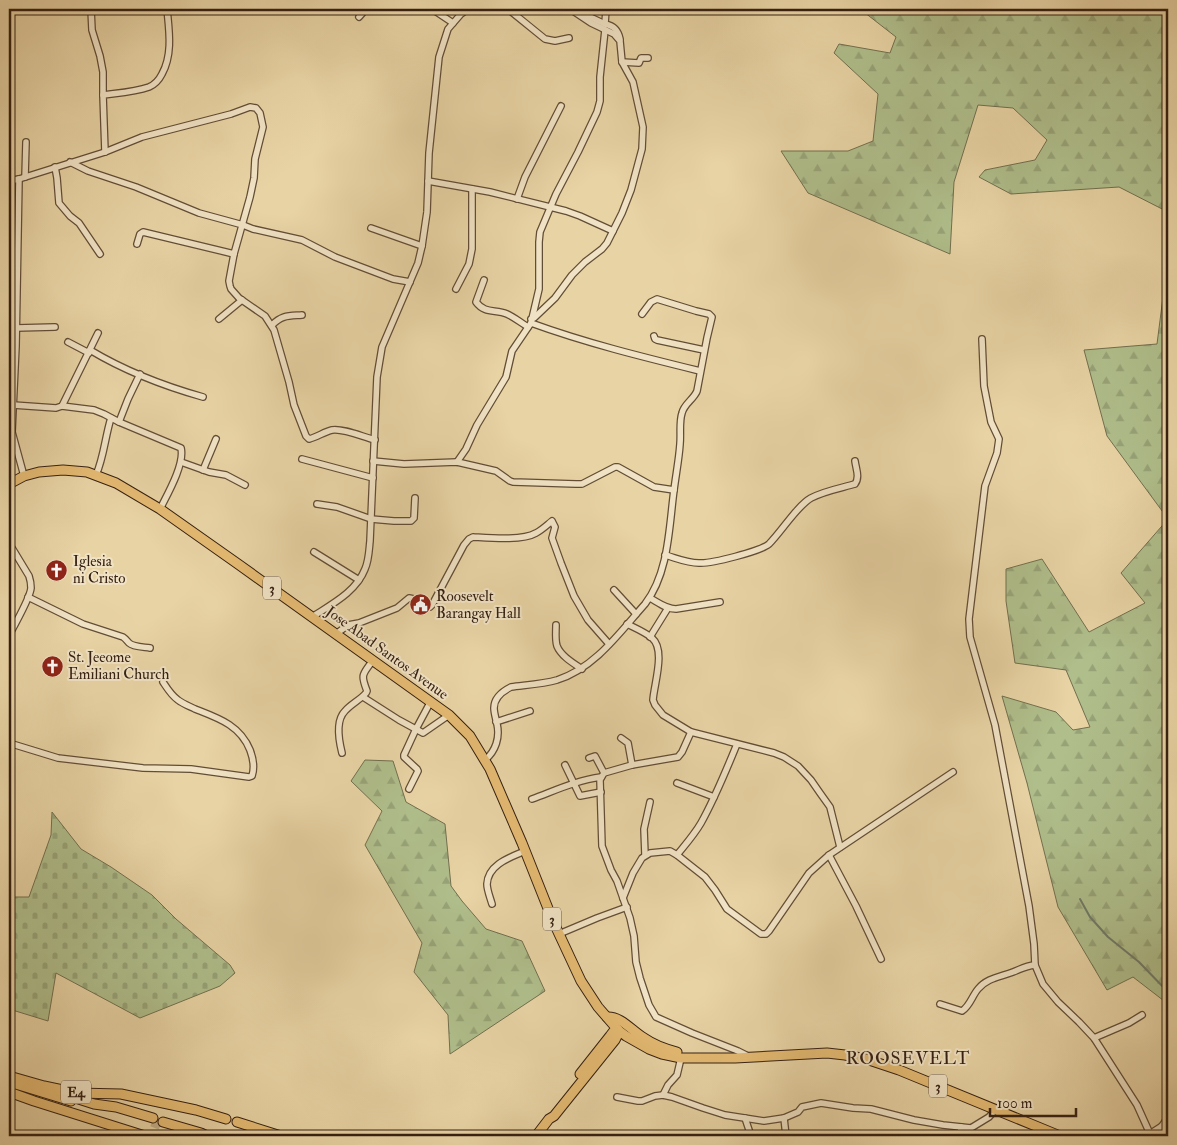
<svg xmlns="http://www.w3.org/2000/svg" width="1177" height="1145" viewBox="0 0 1177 1145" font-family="'IM FELL Double Pica',serif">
<defs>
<pattern id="forest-firs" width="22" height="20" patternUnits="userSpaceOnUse" patternTransform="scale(1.25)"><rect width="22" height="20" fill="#afbe8b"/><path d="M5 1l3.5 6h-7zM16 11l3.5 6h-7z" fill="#97a377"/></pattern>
<pattern id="cemetery-stones" width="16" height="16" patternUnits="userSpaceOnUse" patternTransform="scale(1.25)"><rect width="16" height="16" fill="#afbe8b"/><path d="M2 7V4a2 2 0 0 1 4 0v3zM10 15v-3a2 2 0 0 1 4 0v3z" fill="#97a377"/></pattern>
</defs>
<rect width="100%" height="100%" fill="#e8d3a4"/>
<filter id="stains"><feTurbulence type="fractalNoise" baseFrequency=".004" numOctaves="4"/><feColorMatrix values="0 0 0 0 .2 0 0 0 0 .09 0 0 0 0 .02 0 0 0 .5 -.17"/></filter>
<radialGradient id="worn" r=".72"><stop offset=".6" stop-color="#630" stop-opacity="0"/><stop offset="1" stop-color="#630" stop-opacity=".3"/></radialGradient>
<!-- forest -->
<g fill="url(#forest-firs)" stroke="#726f4e">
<polygon points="860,9 1168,9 1168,212 1119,187 1011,194 979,177 985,170 1035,160 1047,140 1013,108 978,105 954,182 950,254 808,193 781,151 848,151 873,141 878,94 834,53 839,44 890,53 896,37"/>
<polygon points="1168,268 1168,519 1107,436 1084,350 1157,344 1163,297"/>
<polygon points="1168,519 1168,1004 1133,977 1107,990 1058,907 1027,783 1002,696 1056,712 1073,730 1090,727 1066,670 1015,663 1006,601 1006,569 1042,559 1089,632 1145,603 1121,573"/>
<polygon points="365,760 393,761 406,802 445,824 451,886 462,901 486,929 522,941 545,991 450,1054 448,1015 414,972 422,943 365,845 382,811 351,781"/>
</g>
<!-- cemetery -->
<polygon fill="url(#cemetery-stones)" stroke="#726f4e" points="52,812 81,849 111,867 152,895 176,919 230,965 235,973 220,986 140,1018 56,973 48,1021 9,1009 9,897 29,897 51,835"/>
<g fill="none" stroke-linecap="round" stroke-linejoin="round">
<!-- stream -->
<polyline stroke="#707b6a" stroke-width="2" points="1080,899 1090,917 1108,937 1139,962 1168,992"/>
<!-- highway-tunnel -->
<polyline stroke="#c4af87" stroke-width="9" stroke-dasharray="9 4.5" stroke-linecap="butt" points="152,1122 162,1126"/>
<defs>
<g id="minor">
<polyline points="91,9 92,30 100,56 103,72 103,95"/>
<polyline points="432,9 453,23"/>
<polyline points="508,9 545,39 555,41 569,38"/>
<polyline points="579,9 590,17 605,24"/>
<path d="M606,9l-1,15c9,2 13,6 15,15"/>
<polyline points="359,17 366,9"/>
<polyline points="622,62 639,63 641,58 648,58"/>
<path d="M105,152l-2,-57c15,-2 32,-3 46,-8 7,-3 10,-7 13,-13 11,-20 7,-44 5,-65"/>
<polyline points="70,162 88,171 136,187 199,213 243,225 253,229 302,240 335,257 393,279 410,282"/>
<polyline points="55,167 57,178 59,203 70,216 79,223 100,254"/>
<polyline points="25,177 26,142"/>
<polyline points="19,179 16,346 12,432 24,476"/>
<path d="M9,181l10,-2 86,-27 37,-15 89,-23 19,-7 6,1 4,5 3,14 -8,32 -1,19 -4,19 -16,57 -5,27 1,5 1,3 8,9 26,18 9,14 15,52 5,23 12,31 3,3c8,-2 15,-7 23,-9 11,-2 31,7 43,10"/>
<polyline points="428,181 490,192 566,211 580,216 613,231"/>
<polyline points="517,199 525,177 561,106"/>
<polyline points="371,228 422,246"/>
<polyline points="137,244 140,234 143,232 234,254"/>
<path d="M484,280l-8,22c9,12 19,7 31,12 7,3 14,9 21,13"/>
<polyline points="456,289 469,264 472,249 472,189"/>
<polyline points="219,319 242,300"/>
<polyline points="531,319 534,318 555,298 572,275 585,262 602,249 607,243 622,213 631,190 642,149 643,127 633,82 622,62 620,41 614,34 591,23 570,9"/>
<path d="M531,323c55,20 112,34 169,48"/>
<path d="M272,325c10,-10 16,-9 30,-10"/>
<polyline points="16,328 55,327"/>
<polyline points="654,336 655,339 657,340 704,350"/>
<polyline points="982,339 984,386 991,422 999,439 997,453 985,486 969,619 970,637 995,725 1029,906 1034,944 1035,965 1043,984 1058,1002 1079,1022 1094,1038 1137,1105 1151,1136"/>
<polyline points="68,342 89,353"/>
<path d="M90,350c35,21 74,36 113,47"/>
<polyline points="13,405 56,408 62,406 98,333"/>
<path d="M62,406l32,4 10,4 15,8 62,26c4,16 -14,47 -21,61"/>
<polyline points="119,422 128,399 140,374"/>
<polyline points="302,459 373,478"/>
<polyline points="373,461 404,464 457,462 496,471 510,481 513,482 576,484 582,484 615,467 618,467 654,487 674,490"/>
<polyline points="181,462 209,472 226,475 245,485"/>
<polyline points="457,462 466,449 477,425 506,377 512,351 531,323 539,289 539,242 540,232 556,194 578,152 597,112 600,101 600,77 605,30"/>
<polyline points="203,470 216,439"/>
<path d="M96,475c8,-18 9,-38 15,-57"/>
<polyline points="317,504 337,507 371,519 394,521 411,521 414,518 415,498"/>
<path d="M9,543l20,33c1,3 2,8 2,12 -1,11 -17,37 -22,48"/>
<polyline points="314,552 359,580"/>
<path d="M665,555c11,3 22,8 34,8 12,1 62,-12 70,-19 13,-13 28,-38 42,-46 13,-7 30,-10 44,-14 5,-7 1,-15 0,-23"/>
<polyline points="614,590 636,614"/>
<path d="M28,597l55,27 40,13c3,2 4,4 6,6 4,4 15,4 21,5"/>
<path d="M650,598c9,5 16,11 26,11l44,-7"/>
<path d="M312,617c20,-13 44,-25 53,-48 4,-9 4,-19 5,-28l7,-164 5,-30 36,-84 4,-17 5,-34 2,-59 10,-96 9,-28 13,-15 7,-5"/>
<path d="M627,624c8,4 18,8 25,14 14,12 2,46 1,62l2,5 8,10 28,17 83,21 10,4 14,9 13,14 9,13 10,14 10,40"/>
<path d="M556,625c0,6 -1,15 1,21 4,10 16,17 25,23"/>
<path d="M336,634l12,-9 11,-2 38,-15 12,-10 5,1 16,8 2,-2 32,-60 5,-6 4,-2c17,1 49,4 63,-4 6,-3 11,-8 16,-12l3,6 -3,11 9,25 13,33 14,24 21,24"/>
<polyline points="650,637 668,608"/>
<polyline points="363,697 399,720 423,733 449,715"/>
<polyline points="496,722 530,711"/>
<polyline points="691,732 682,752 678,757 632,765 604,773 600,780 602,846 611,870 617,881 630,918 634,936 636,962 640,978 649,1005 656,1017 692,1033 738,1051 748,1056"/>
<polyline points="621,738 628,743 632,765"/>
<path d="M9,743l49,15 85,10 48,1 58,8 3,-1c3,-9 1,-18 -2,-26 -10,-25 -32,-32 -55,-41 -6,-3 -12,-5 -17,-9 -7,-5 -11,-12 -15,-18"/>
<path d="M342,753c-3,-12 -7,-32 3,-42 6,-7 15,-11 21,-18l1,-2c-7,-18 -4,-16 6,-31"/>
<polyline points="589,758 595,756 604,773"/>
<path d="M485,760c11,-9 15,-23 12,-36 -1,-5 -3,-11 -3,-16 0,-10 9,-17 17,-21 15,-2 32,-3 46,-7 38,-12 63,-48 88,-76 24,-31 24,-77 29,-114 2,-16 5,-31 6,-46 1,-10 -1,-22 2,-31 2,-9 12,-14 15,-22l10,-53 5,-21 -3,-3 -13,-3 -39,-12 -6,3 -9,12"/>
<polyline points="565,765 580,796 601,792"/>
<polyline points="677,783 714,797"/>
<polyline points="409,789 418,771 417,769 404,757 404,755 416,729 431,701"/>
<path d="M532,799c22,-8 45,-19 69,-22"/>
<polyline points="645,855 644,829 650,802"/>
<path d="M677,855c8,-10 17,-20 24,-32 14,-25 25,-52 36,-79"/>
<polyline points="829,855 856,906 881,959"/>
<polyline points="623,898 633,873 642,858 650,853 670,851 677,855 705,877 715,890 727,909 761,934 766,934 769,931 809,873 829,855 953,772"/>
<path d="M492,904c-2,-7 -5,-14 -5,-20 1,-20 24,-27 38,-33"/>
<polyline points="559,934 597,918 627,907"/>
<path d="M940,1004l22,7c8,-5 10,-15 16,-22 9,-11 22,-12 35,-17 8,-3 12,-6 22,-7"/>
<polyline points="1094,1038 1129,1023 1142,1015"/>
<polyline points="663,1095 668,1085 677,1075 681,1058"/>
<polyline points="617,1097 638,1101 642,1101 655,1096 663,1095 672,1097 703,1108 725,1115 764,1121 784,1118 798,1112 802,1107 821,1103 853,1108 871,1109 914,1120 943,1125 971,1128 989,1117 996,1109"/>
<polyline points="745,1118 751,1136"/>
<polyline points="784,1118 786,1136"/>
<polyline points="1162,1126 1163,1128 1168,1131"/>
<polyline points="1151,1133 1162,1126 1168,1117"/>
<polyline points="960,1136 961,1127"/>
</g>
<g id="highway">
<polyline points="9,484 24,476 39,472 63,470 87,472 116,483 160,509 238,564 449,715 470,736 490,769 522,843 553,921 581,981 598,1007 618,1030 626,1036 649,1049 662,1054 681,1058 735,1058 827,1053 845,1055 866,1059 899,1070 1060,1136"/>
<path d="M607,1017c14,-1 25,14 37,21 10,7 21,11 33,14"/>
<polyline points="580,1074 610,1036 613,1032 618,1030"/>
<polyline points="9,1076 44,1086 77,1093 121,1094 196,1110 226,1119"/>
<polyline points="9,1082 71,1101"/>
<polyline points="9,1092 34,1101 145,1136"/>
<polyline points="66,1095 94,1104 116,1107 153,1118"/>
<polyline points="163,1122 201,1133 207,1136"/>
<polyline points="237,1122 281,1136"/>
<polyline points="536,1136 549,1119 554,1116 615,1040 617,1036 618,1030"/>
</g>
</defs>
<!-- minor casing -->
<use href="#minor" stroke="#624d36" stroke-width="8"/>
<!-- highway casing -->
<use href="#highway" stroke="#352012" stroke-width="11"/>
<!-- minor -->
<use href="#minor" stroke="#f0e2c4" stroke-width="5.5"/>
<!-- highway -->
<use href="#highway" stroke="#e4ba72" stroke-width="9"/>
</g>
<!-- icons -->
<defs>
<symbol id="church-disc" viewBox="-11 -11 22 22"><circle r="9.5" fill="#8f2418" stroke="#f0e2c4"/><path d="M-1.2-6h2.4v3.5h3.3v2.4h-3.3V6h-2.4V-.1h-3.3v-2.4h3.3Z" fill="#fff"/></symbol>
<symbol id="civic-disc" viewBox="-11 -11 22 22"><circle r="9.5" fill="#8f2418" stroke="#f0e2c4"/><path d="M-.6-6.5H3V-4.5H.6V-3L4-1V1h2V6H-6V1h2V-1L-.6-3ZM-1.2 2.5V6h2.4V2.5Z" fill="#fff"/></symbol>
</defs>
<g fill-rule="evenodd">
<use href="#church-disc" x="44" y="558" width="25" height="25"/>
<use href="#civic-disc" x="408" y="592" width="25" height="25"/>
<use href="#church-disc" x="40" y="654" width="25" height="25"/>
</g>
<g text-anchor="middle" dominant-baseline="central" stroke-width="4" stroke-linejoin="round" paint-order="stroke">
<!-- shield labels -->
<g fill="#f0e2c4" stroke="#6d5a47" stroke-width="1">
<rect x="263" y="576.5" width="18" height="23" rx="4"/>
<rect x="543" y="907.5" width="18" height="23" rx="4"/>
<rect x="929" y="1074.5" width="18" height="23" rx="4"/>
<rect x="61" y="1080.5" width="30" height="23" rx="4"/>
</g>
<g font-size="14" font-weight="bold" fill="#352012">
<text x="272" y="588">3</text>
<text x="552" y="919">3</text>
<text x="938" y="1086">3</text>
<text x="76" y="1092">E4</text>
</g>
<!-- poi labels -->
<g font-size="15" fill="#352012" stroke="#f0e2c4" text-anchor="start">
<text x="73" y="561">Iglesia<tspan x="73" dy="17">ni Cristo</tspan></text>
<text x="436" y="596">Roosevelt<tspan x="436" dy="17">Barangay Hall</tspan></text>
<text x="68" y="657">St. Jeeome<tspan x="68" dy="17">Emiliani Church</tspan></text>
</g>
<!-- street labels -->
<g font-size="15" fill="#352012" stroke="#f0e2c4">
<text transform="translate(387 653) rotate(36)">Jose Abad Santos Avenue</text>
</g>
<!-- quarter labels -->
<g font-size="18" letter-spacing="1" fill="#352012" stroke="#f0e2c4">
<text x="908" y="1058">ROOSEVELT</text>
</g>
</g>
<!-- margin -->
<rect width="1177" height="1145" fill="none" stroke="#e8d3a4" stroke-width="30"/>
<rect x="10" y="10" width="1157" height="1125" fill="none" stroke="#352012" stroke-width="2.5"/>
<rect x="15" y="15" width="1147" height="1115" fill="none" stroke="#352012"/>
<!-- scale -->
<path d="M990 1108v8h86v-8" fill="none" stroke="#352012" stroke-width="2.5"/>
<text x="997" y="1108" font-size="15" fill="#352012" stroke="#f0e2c4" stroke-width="4" paint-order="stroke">100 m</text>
<rect width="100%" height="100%" filter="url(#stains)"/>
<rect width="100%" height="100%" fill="url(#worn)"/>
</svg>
